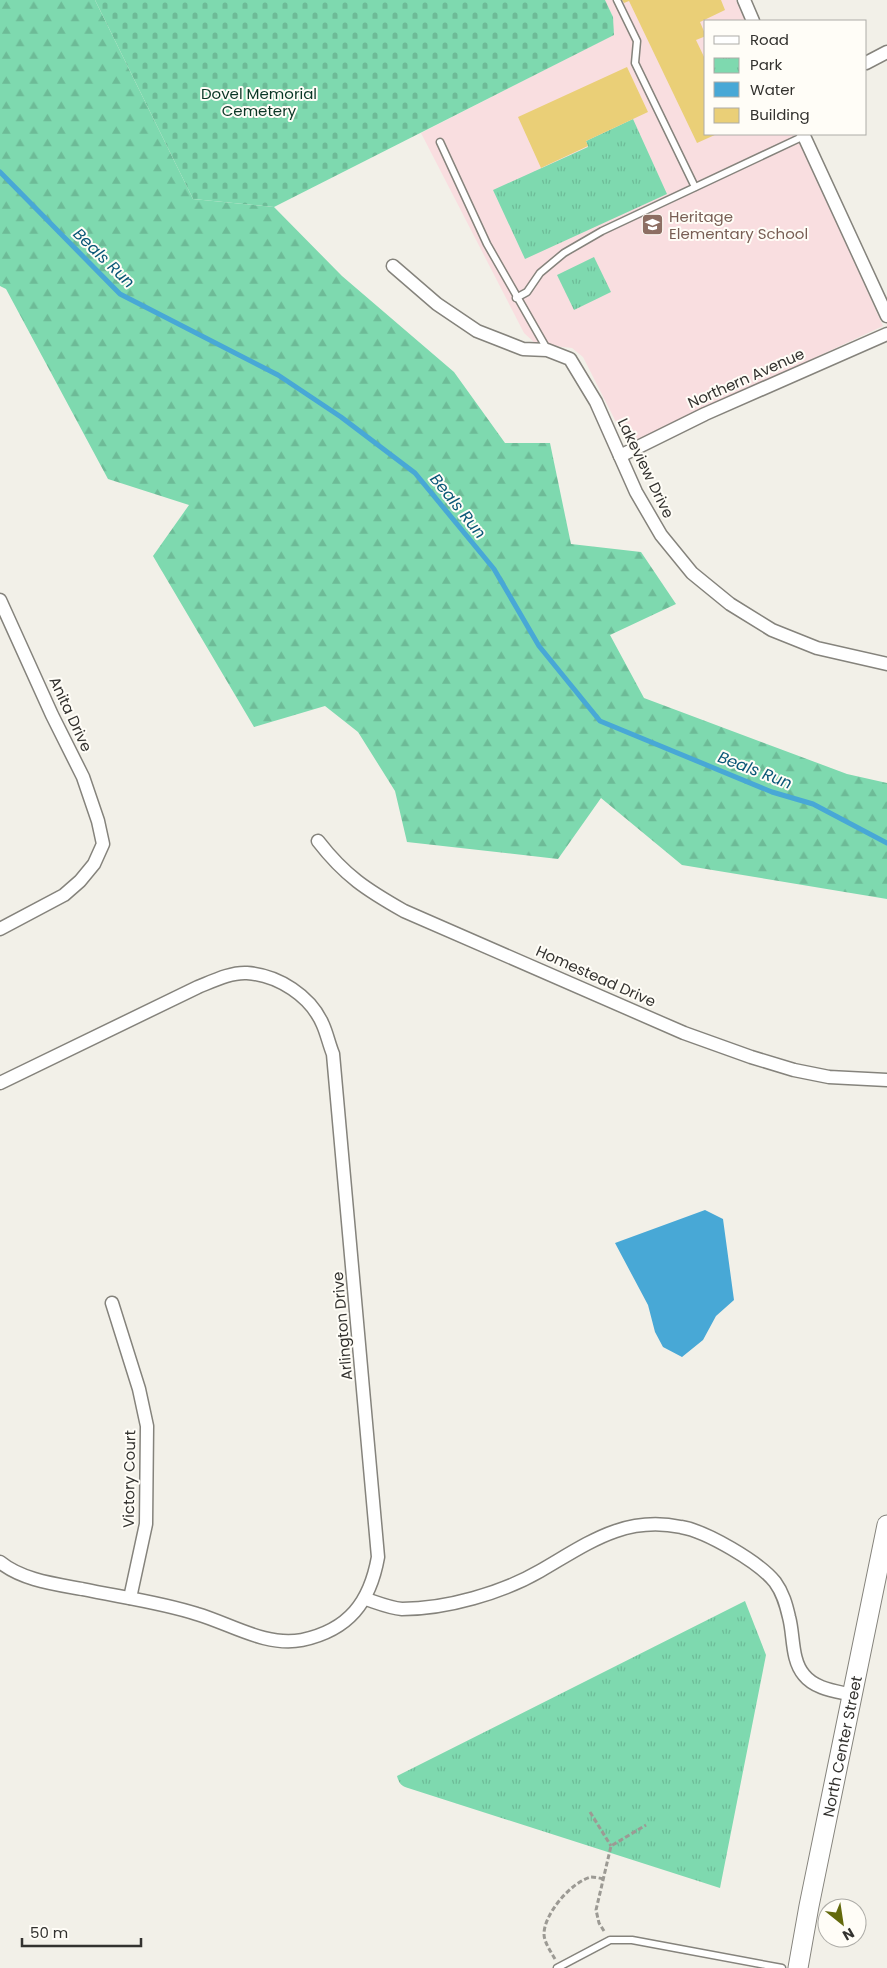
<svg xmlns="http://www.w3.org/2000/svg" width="887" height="1968" viewBox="0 0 887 1968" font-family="Poppins,sans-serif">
<defs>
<pattern id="forest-firs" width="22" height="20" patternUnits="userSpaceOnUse" patternTransform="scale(1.25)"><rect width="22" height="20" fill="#7ed9af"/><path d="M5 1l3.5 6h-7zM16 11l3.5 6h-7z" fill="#6dbb97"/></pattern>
<pattern id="cemetery-stones" width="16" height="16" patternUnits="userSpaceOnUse" patternTransform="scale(1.25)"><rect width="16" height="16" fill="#7ed9af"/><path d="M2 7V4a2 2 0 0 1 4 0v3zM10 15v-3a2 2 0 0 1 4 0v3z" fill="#6dbb97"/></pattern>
<pattern id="park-tufts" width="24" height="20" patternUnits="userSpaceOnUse" patternTransform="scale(1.25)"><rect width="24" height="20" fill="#7ed9af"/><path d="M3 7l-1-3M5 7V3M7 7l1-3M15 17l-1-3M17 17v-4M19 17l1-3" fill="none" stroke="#6dbb97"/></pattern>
</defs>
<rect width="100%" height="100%" fill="#f2f0e8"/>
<!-- education -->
<polygon fill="#f9dee0" points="605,0 736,0 745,21 706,21 706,134 797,134 883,326 637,441 628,438 620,430 583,357 572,348 536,344 524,333 421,133 613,35 613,17"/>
<!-- forest -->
<polygon fill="url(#forest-firs)" points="0,0 95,0 193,199 274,207 342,276 454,372 505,443 550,443 571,544 641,552 676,604 610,635 644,698 847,774 887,783 887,899 682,865 601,798 558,859 407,842 395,791 358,732 325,706 254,727 153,556 189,505 108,479 6,289 0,286"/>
<!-- cemetery -->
<polygon fill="url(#cemetery-stones)" points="95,0 605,0 613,17 614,35 274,207 193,199"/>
<!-- park -->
<g fill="url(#park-tufts)">
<polygon points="633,119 667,194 525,259 493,190 588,147 586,141"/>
<polygon points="594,257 611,292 574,310 557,275"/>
<path d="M745,1601l21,54 -46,233 -312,-100c-7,-2 -9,-5 -11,-12z"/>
</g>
<!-- water -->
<polygon fill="#48a8d6" points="705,1210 723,1219 734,1300 716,1316 703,1340 682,1357 663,1347 655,1332 648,1305 615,1243"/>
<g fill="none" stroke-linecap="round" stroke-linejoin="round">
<!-- stream -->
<polyline stroke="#48a8d6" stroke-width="5" points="0,172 120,294 278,375 341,417 415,473 494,569 539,646 600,721 772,792 813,804 887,843"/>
</g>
<!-- building -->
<g fill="#eacf77">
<polygon points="622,0 721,0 725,10 700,22 706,36 696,40 706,61 706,134 717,134 697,143 629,1 624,3"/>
<polygon points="627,67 648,112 586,141 588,146 541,168 518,117"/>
</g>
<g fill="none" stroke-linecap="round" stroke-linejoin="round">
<defs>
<g id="service">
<polyline points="617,0 637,41 635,63 695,187"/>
<polyline points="440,142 487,244 547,349"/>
<polyline points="516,298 527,292 540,273 564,253 602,231 804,136"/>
<polyline points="557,1968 610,1940 632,1940 782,1968"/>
</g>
<g id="minor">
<polyline points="744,0 753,21"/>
<polyline points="866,63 887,52"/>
<polyline points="803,134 887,316"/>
<polyline points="393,266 437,304 477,331 523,349 547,350 570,359 596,402 636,492 661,535 692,573 730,604 772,630 817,648 887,664"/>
<polyline points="620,456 705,414 887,334"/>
<polyline points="0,600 52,715 83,777 98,821 103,844 94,864 80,881 64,895 0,929"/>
<path d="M318,841c27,35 49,49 86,70l280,122 67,24 43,13 35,7 58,3"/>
<path d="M0,1083l198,-96c15,-6 33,-15 49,-14 31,2 64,23 76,52 4,9 6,19 10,29l45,503c-8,45 -29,73 -76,83 -36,7 -71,-16 -105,-26 -37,-12 -77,-17 -115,-25 -27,-5 -60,-9 -82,-27"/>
<polyline points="112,1303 139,1389 147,1426 146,1524 130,1598"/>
<path d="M366,1599c12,4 24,9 36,10 44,0 100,-16 138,-38 47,-27 84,-56 141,-44 25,4 78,35 94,55 8,11 11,22 14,35 5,18 2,43 15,58 11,14 32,16 48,20"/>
</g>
<g id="secondary">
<path id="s1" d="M798,1968l11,-62 78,-381"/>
</g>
</defs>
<!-- service casing -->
<use href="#service" stroke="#85837c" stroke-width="9"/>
<!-- minor casing -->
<use href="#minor" stroke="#85837c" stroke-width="15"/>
<!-- secondary casing -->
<use href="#secondary" stroke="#85837c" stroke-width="21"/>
<!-- path -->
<g stroke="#9c9a94" stroke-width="3" stroke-dasharray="5 2.5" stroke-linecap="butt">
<polyline points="590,1812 611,1846"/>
<polyline points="604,1931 599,1923 596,1910 611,1846 646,1825"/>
<path d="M555,1959c-4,-7 -11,-17 -11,-25 0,-20 27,-52 47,-57 4,0 9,1 12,2"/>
</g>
<!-- service -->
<use href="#service" stroke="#fff" stroke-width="6"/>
<!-- minor -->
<use href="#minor" stroke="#fff" stroke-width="12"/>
<!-- secondary -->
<use href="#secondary" stroke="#fff" stroke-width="19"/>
</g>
<!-- icons -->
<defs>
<symbol id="school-square" viewBox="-11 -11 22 22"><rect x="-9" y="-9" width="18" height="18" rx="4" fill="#8d6e63" stroke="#fffdf7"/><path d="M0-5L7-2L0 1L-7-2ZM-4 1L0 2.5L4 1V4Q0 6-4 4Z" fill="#fff"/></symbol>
</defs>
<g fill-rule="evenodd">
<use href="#school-square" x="640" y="212" width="25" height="25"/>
</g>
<g text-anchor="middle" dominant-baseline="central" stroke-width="4" stroke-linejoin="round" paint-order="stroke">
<!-- park labels -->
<g font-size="15" fill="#0a3625" stroke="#fffdf7">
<text x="259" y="93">Dovel Memorial<tspan x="259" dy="17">Cemetery</tspan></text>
</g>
<!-- education labels -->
<g font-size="15" fill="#785e54" stroke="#fffdf7" text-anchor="start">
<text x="669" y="216">Heritage<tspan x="669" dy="17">Elementary School</tspan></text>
</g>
<!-- street labels -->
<g font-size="15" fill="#33322f" stroke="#fffdf7">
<text transform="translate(746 378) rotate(-24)">Northern Avenue</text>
<text transform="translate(646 468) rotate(64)">Lakeview Drive</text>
<text transform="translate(71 714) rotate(65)">Anita Drive</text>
<text transform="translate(596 976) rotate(24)">Homestead Drive</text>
<text transform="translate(342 1326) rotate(-95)">Arlington Drive</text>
<text transform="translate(129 1479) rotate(-89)">Victory Court</text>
<text stroke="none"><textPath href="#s1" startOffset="226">North Center Street</textPath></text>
</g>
<!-- water labels -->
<g font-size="16" font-style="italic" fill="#0a5777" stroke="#fffdf7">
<text transform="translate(104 258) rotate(44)">Beals Run</text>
<text transform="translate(458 506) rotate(51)">Beals Run</text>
<text transform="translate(755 770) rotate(21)">Beals Run</text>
</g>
</g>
<!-- legend -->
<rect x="704" y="20" width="162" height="115" fill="#fffdf7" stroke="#adaca7"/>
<rect x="714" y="36" width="25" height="8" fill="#ffffff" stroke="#adaca7"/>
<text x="750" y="45" font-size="15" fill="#33322f">Road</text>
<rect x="714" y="58" width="25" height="15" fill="url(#park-tufts)" stroke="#adaca7"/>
<text x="750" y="70" font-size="15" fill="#33322f">Park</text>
<rect x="714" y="82" width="25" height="15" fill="#48a8d6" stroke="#adaca7"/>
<text x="750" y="95" font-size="15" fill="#33322f">Water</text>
<rect x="714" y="108" width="25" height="15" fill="#eacf77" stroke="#adaca7"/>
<text x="750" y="120" font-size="15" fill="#33322f">Building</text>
<!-- north arrow -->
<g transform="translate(842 1923) rotate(150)"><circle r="24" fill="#fffdf7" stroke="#adaca7"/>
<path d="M0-4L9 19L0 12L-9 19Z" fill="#63690c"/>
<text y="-8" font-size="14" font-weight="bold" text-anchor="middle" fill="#33322f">N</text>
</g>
<!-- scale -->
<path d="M22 1938v8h119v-8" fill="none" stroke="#33322f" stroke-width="2.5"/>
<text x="30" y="1938" font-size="15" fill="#33322f" stroke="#fffdf7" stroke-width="4" paint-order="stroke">50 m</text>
</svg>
